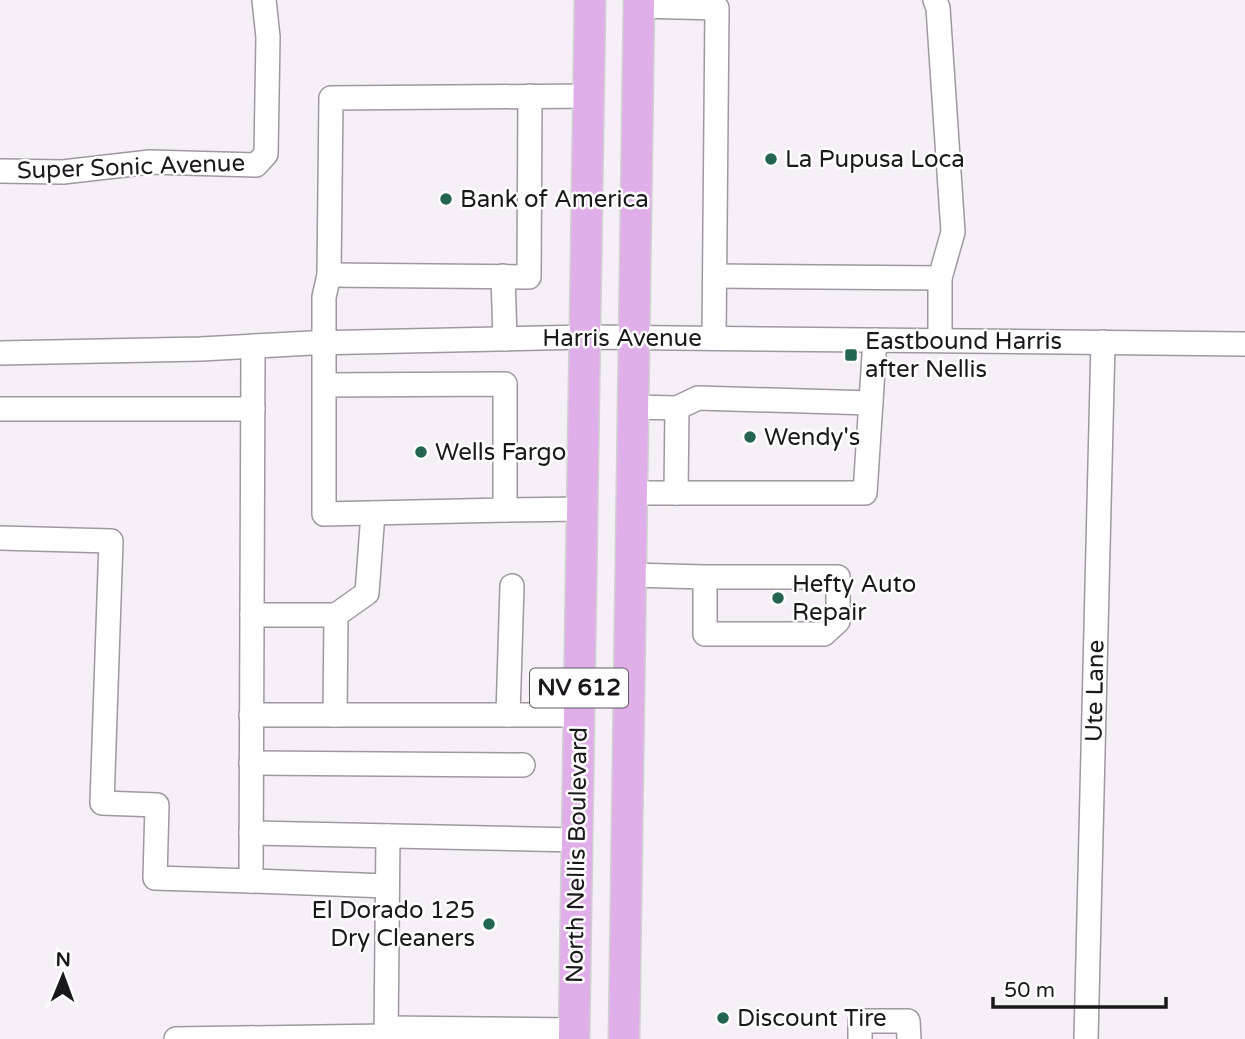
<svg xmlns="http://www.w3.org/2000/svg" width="1245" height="1039" viewBox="0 0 1245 1039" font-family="'Varela Round',sans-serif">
<rect width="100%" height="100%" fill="#f6eff8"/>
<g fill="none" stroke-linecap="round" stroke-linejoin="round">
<defs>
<g id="minor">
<polyline points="935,0 938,8 953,232 940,278 940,340"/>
<polyline points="639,6 717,8 714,338"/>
<polyline points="0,171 63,172 150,162 256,165 266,154 268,37 264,0"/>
<polyline points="329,275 529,277 530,96"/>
<polyline points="503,276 505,339"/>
<polyline points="715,276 940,278"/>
<polyline points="253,346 251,881 387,886"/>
<polyline points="0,353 201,349 311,343 585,337 1245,344"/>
<polyline points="324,385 505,384 505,510 324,514 324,297 329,275 331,98 589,96"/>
<polyline points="633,407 677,408 698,398 871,403"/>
<polyline points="0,409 253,409"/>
<polyline points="632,493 865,493 875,340"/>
<polyline points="676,493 677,408"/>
<polyline points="505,510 582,509"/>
<polyline points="0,538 111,541 102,803 157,805 155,878 251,881"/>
<polyline points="631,575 705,577 705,634 824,634 838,621 838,577 705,577"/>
<polyline points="252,615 336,615 335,715"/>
<polyline points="336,615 367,593 373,513"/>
<polyline points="251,715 579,715"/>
<polyline points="508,715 512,586"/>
<polyline points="251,763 523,765"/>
<polyline points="251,833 577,840"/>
<polyline points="386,1028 574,1030"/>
<polyline points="176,1039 386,1036"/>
<polyline points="386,1039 388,836"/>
<polyline points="860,1039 860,1021 908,1021 909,1039"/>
<polyline points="1086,1039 1103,342"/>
</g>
<g id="major">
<polyline points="574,1039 590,0"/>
<polyline points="624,1039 639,0"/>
</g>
</defs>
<!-- minor casing -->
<use href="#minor" stroke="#9f98a0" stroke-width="26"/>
<!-- major casing -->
<use href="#major" stroke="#d1d1d1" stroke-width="33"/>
<!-- minor -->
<use href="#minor" stroke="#fff" stroke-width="23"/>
<!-- major -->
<use href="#major" stroke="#e0aee9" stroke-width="30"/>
</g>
<!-- markers -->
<g fill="#246452" stroke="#fff" stroke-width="2.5">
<circle cx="771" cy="159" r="7"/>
<circle cx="446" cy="199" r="7"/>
<rect x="844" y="348" width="14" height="14" rx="3.5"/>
<circle cx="750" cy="437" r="7"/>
<circle cx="421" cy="452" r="7"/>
<circle cx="778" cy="598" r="7"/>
<circle cx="489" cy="924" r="7"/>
<circle cx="723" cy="1018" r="7"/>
</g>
<g text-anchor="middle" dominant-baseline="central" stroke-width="5" stroke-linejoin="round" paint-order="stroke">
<!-- shield labels -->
<rect fill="#fff" stroke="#5f5d5f" stroke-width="2" x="530" y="668.5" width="98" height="39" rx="5"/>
<g font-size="23" font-weight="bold" fill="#1a181a">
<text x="579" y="688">NV 612</text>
</g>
<!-- poi labels -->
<g font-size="24" fill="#1a181a" stroke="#fff" text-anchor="start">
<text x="785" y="159">La Pupusa Loca</text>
<text x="460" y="199">Bank of America</text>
<text x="865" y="341">Eastbound Harris<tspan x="865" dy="28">after Nellis</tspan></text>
<text x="764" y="437">Wendy's</text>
<text x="435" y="452">Wells Fargo</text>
<text x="792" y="584">Hefty Auto<tspan x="792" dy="28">Repair</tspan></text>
<text x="475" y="910" text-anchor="end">El Dorado 125<tspan x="475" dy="28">Dry Cleaners</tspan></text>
<text x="737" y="1018">Discount Tire</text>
</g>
<!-- street labels -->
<g font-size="24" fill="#1a181a" stroke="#fff">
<text transform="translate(131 167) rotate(-2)">Super Sonic Avenue</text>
<text x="622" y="338">Harris Avenue</text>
<text transform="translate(1095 691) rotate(-89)">Ute Lane</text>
<text transform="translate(577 855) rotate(-89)">North Nellis Boulevard</text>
</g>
</g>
<!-- north arrow -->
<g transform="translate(63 976) rotate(1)" stroke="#ffffff" stroke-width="5" paint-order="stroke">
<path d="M0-5L12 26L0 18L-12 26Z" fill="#1a181a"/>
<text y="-10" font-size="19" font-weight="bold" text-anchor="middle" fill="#1a181a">N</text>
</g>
<!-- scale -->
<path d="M993 997v10h173v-10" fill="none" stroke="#1a181a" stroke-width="3.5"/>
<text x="1004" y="997" font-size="21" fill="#1a181a" stroke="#ffffff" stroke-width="5" paint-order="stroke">50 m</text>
</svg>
